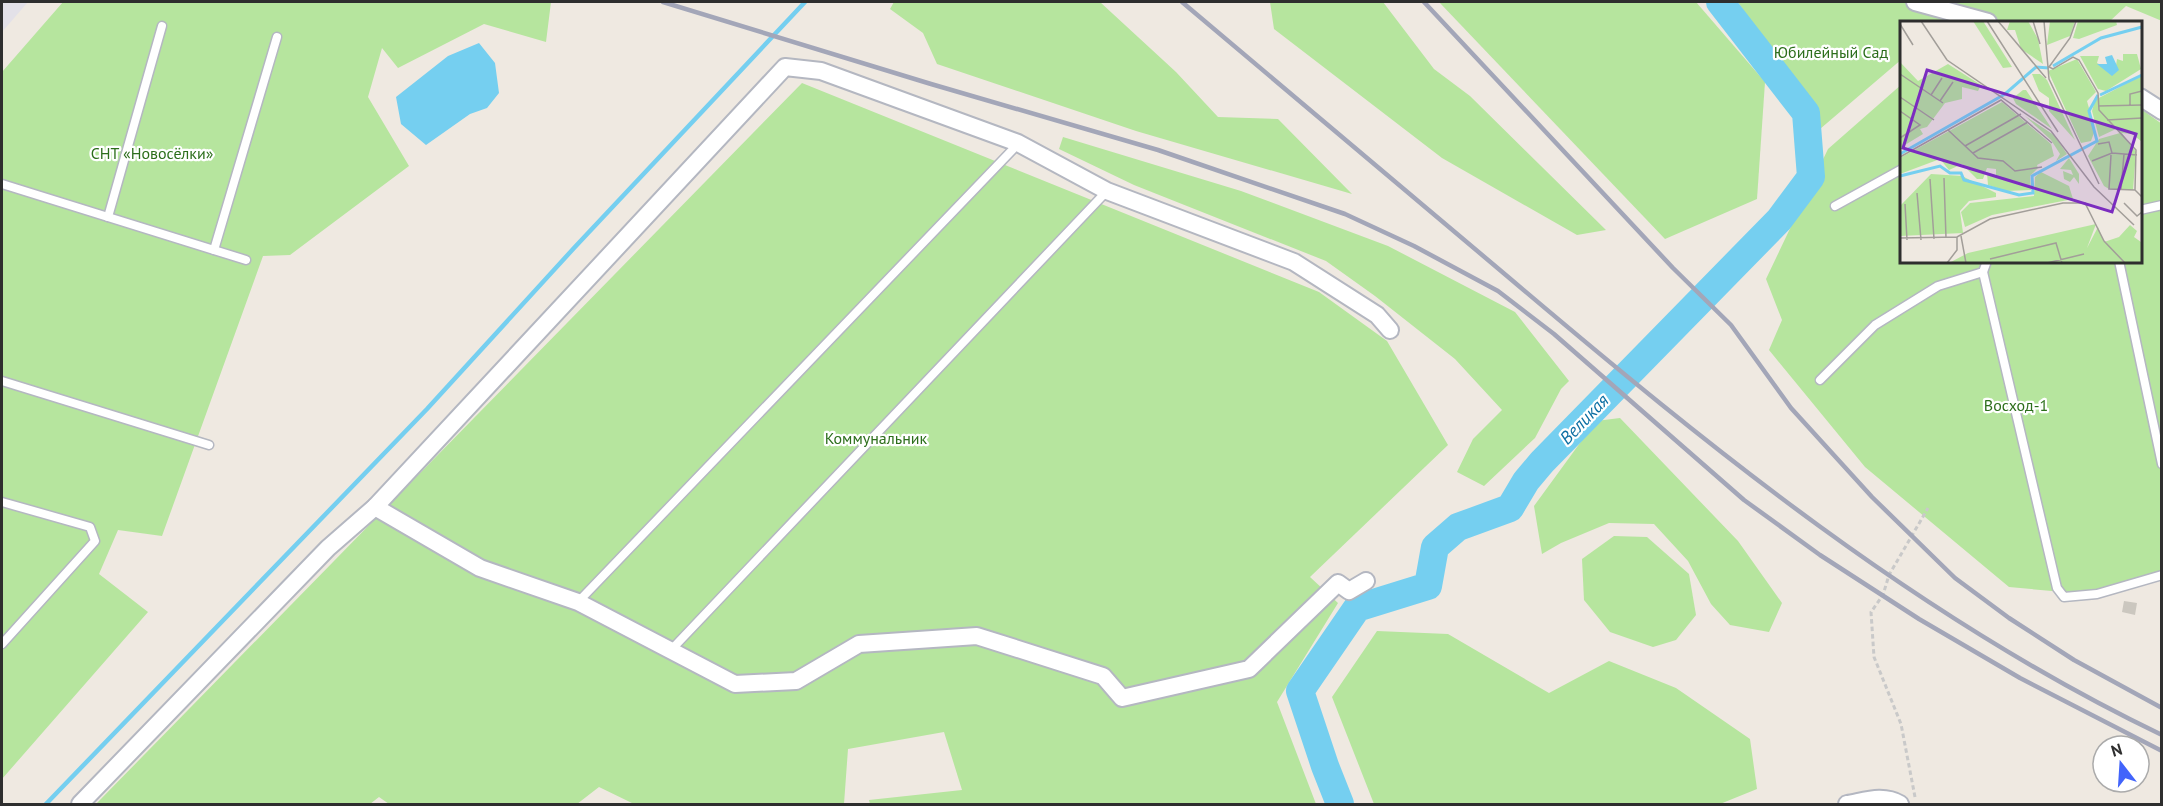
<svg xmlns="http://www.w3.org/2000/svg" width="2163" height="806" viewBox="0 0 2163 806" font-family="'PT Sans',sans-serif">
<rect width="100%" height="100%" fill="#efe9e1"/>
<!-- industrial -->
<polygon fill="#e3e1e8" points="2,2 28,2 2,32"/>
<!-- green -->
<g fill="#b6e59e">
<polygon points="63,2 551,2 546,42 484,24 398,68 382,48 368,97 409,166 290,255 263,256 162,536 118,530 99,574 148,612 2,779 2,72"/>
<polygon points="894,2 1100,2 1176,72 1218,117 1278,119 1352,194 1136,131 937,64 923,33 890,9"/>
<polygon points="1270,2 1383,2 1434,69 1470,96 1606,230 1577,235 1442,158 1274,29"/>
<polygon points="1439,2 1696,2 1765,82 1757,199 1665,239"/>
<polygon points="1738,2 2161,2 2162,21 2126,6 2109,22 2003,22 1958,12 1945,22 1902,22 1902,59 1820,129"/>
<polygon points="802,83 1319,292 1387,341 1448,445 1310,577 1338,603 1277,702 1316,804 870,804 869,800 962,790 944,732 848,749 844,804 634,804 599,787 577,804 389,804 379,797 370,804 96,804"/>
<polygon points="1902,84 1902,261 2140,261 2141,109 2162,124 2161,572 2107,589 2063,592 2009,587 1865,467 1769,350 1782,320 1766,279 1828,149"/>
<polygon points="1063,137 1241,191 1388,246 1515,312 1569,381 1561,389 1535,438 1484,486 1457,472 1473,439 1502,410 1455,359 1375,296 1326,261 1134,185 1059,149"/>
<polygon points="1620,418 1738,541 1782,603 1769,632 1730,625 1711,604 1688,561 1654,524 1609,523 1561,543 1542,554 1534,506 1596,421"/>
<polygon points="1614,536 1647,537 1689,574 1696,615 1676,640 1653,647 1610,632 1584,600 1582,559"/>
<polygon points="1377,631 1448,634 1549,693 1609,661 1676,688 1750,739 1757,789 1720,804 1374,804 1332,697"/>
</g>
<!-- water -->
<polygon fill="#75cff0" points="479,43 495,63 499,93 487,108 470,114 426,145 401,124 396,97 448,56"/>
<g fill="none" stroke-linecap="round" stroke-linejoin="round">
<!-- stream -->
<polyline stroke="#75cff0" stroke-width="4.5" points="46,804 427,409 574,248 805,2"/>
<!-- river -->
<polyline stroke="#75cff0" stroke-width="28" points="1340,804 1325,766 1300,691 1357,608 1428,586 1435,547 1458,527 1510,508 1526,481 1542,462 1779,220 1811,177 1806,113 1720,2"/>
</g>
<!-- building -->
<polygon fill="#cbc7bf" points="2124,601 2137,603 2135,615 2122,612"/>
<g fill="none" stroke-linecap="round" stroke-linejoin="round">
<defs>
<g id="lane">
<polyline points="2,184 246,260"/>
<polyline points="1835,206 1902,169"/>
<polyline points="2140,210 2162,205"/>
<polyline points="108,217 162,26"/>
<polyline points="214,250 277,37"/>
<polyline points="2119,261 2162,464"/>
<polyline points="1983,272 2057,588 2064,597 2097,594 2162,575"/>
<polyline points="1820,380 1875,325 1938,286 1983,272 1987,261"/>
<polyline points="2,381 209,445"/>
<polyline points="2,502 90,527 95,541 2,644"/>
<polyline points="578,602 1018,144"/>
<polyline points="672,649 1107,191"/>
</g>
<g id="street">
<polyline points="1915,2 1988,22"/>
<polyline points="2140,97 2162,111"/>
<polyline points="375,507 480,568 578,602 735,684 796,681 859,644 977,636 1103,676 1122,698 1249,669 1338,583 1349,591 1366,581"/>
<polyline points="80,804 328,548 375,507 785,67 821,71 1018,143 1107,191 1294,262 1377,315 1390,330"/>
<path d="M1847,804c18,-3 36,-10 53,0"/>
</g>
</defs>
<!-- lane casing -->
<use href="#lane" stroke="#b4b7c1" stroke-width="11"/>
<!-- street casing -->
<use href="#street" stroke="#b4b7c1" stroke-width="20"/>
<!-- path -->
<polyline stroke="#c9c9c9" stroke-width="3" stroke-dasharray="4.5 3" stroke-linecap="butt" points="1915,797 1901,724 1874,657 1871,612 1883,595 1889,575 1928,508"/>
<!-- lane -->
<use href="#lane" stroke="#fff" stroke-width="8"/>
<!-- street -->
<use href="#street" stroke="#fff" stroke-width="16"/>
<!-- rail -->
<g stroke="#a3a6b8" stroke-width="4.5">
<polyline points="663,2 931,84 1158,150 1345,214 1414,246 1498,291 1554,334 1744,500 1820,555 1919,619 2020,678 2162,751"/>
<path d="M1182,2c108,91 216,183 325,274 203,172 413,343 655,459"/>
<polyline points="1424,2 1673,268 1731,325 1791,408 1872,497 1955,578 2009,618 2074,660 2162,708"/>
</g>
</g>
<g text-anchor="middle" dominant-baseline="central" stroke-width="4.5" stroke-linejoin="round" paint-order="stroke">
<!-- park labels -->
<g font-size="16" fill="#2c6e1b" stroke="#fff">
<text x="1831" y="52">Юбилейный Сад</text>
<text x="152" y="153">СНТ «Новосёлки»</text>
<text x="2016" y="405">Восход-1</text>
<text x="876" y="438">Коммунальник</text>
</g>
<!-- water labels -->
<g font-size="18" font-style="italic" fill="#0d6fa3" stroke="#fff">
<text transform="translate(1584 419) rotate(-46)">Великая</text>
</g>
</g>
<!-- overview -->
<g transform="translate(1900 21)">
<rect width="242" height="242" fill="#efe9e1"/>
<path d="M73,0h10l29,46 -9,1zM110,0h18l10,18 5,25 -22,-15 -6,-19h-8zM150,0h25l-5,15 -23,9zM178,0h38l1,4 -38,14 -6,-1zM223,33h14l4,15 -35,22 -8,-2 -18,-33h19l-2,7 18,9 2,-13 6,2zM177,38l19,33 -9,9 8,29 -4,11 -10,2 -33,-72zM0,41l18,19 30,-17 33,21 -3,6 -16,-4v12l-17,4 -18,24 -7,2 3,5 -23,14zM132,53h8l7,6 28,60 -26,-29v-13l-10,-7zM241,55v65l-9,-7 -10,-1 14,19 -3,38 -24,-1 -5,-3 -16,-30 11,-17 21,-6 -4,-4 -17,8 -7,-26 3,-11zM123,69h3l26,39 -36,-25 -3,-6zM102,81l49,42 3,12 -17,9 1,3 -8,8 1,14 -25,1 -18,-6 -1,-12 9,2v-6l-9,-1 -4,11h-6l-15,-15 -13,6 -9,-11 -40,15v-16zM125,95l29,19 13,19 -11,7 4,-7 -9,-14zM169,137l10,16v10l-5,-7 -4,5 -6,-3 -1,-8 10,4 -2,-5 -11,-1zM141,151l28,14 4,13 -81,16 -27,12 -4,-15 9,-9 64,-7 1,-19zM31,153l31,2 34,17v4l-27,4 -9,10 3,22 -63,3v-30zM196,203l-9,24 11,-21 6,15 15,-5 11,-12 7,6 -3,6 7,5v20l-192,1 19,-10z" fill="#b6e59e"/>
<path d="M212,34l7,15 -7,6 -15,-12h10l-2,-7z" fill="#75cff0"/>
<path fill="none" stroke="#75cff0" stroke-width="3" d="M153,45l48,-28 41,-11M200,74l42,-20M0,133l105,-60 31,-27 13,1M0,155l40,-10 10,7h11l3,7 55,15 14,-2 -1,-17 65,-35 -8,-30 9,-16"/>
<path fill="none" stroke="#a29e99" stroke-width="1.5" d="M21,0l26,39 104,71 43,56 40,38M87,0l71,111M98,0l48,57M133,0l7,23M144,0l5,58 50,105M176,0l-6,17 -21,29 4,2 20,-12 6,3 19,33 1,17 37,40 -1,40 7,7M0,3l13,21M0,53l43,29M31,74l11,-17M0,76l34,23M40,80l13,-19M230,84v-11l12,-3M198,85l44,-1M0,90l20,14 -20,13M207,99l35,-2M48,109l30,28 25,3 12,10 27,-4M198,123l11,-2 3,11M65,125l56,-32M73,132l55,-31M211,134l-2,34 26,1M0,136l101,-57 51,43M192,140l20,-8 25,2M44,157l2,60M30,158l4,60M221,169l3,-36M17,172l4,47M224,182l13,13 5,-4M5,183l2,36M61,215l5,27M0,217l57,-1 33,-18 73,-16h22l19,38 21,22M90,238l66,-16 6,20M47,242l10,-13v-13M147,242l37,-9"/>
<path fill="#7b2cbf" fill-opacity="0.15" stroke="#7b2cbf" stroke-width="3" d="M27,49l209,64 -24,78 -209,-64z"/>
<rect width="242" height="242" fill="none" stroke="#2e2e2e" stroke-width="3"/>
</g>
<!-- border -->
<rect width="2163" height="806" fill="none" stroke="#2e2e2e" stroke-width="6"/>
<!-- north arrow -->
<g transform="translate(2121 764) rotate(343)"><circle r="28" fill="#ffffff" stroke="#ababab" stroke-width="1.5"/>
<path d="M0-4.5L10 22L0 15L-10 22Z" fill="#4264fb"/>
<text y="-9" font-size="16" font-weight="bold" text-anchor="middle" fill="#2e2e2e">N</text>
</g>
</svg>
